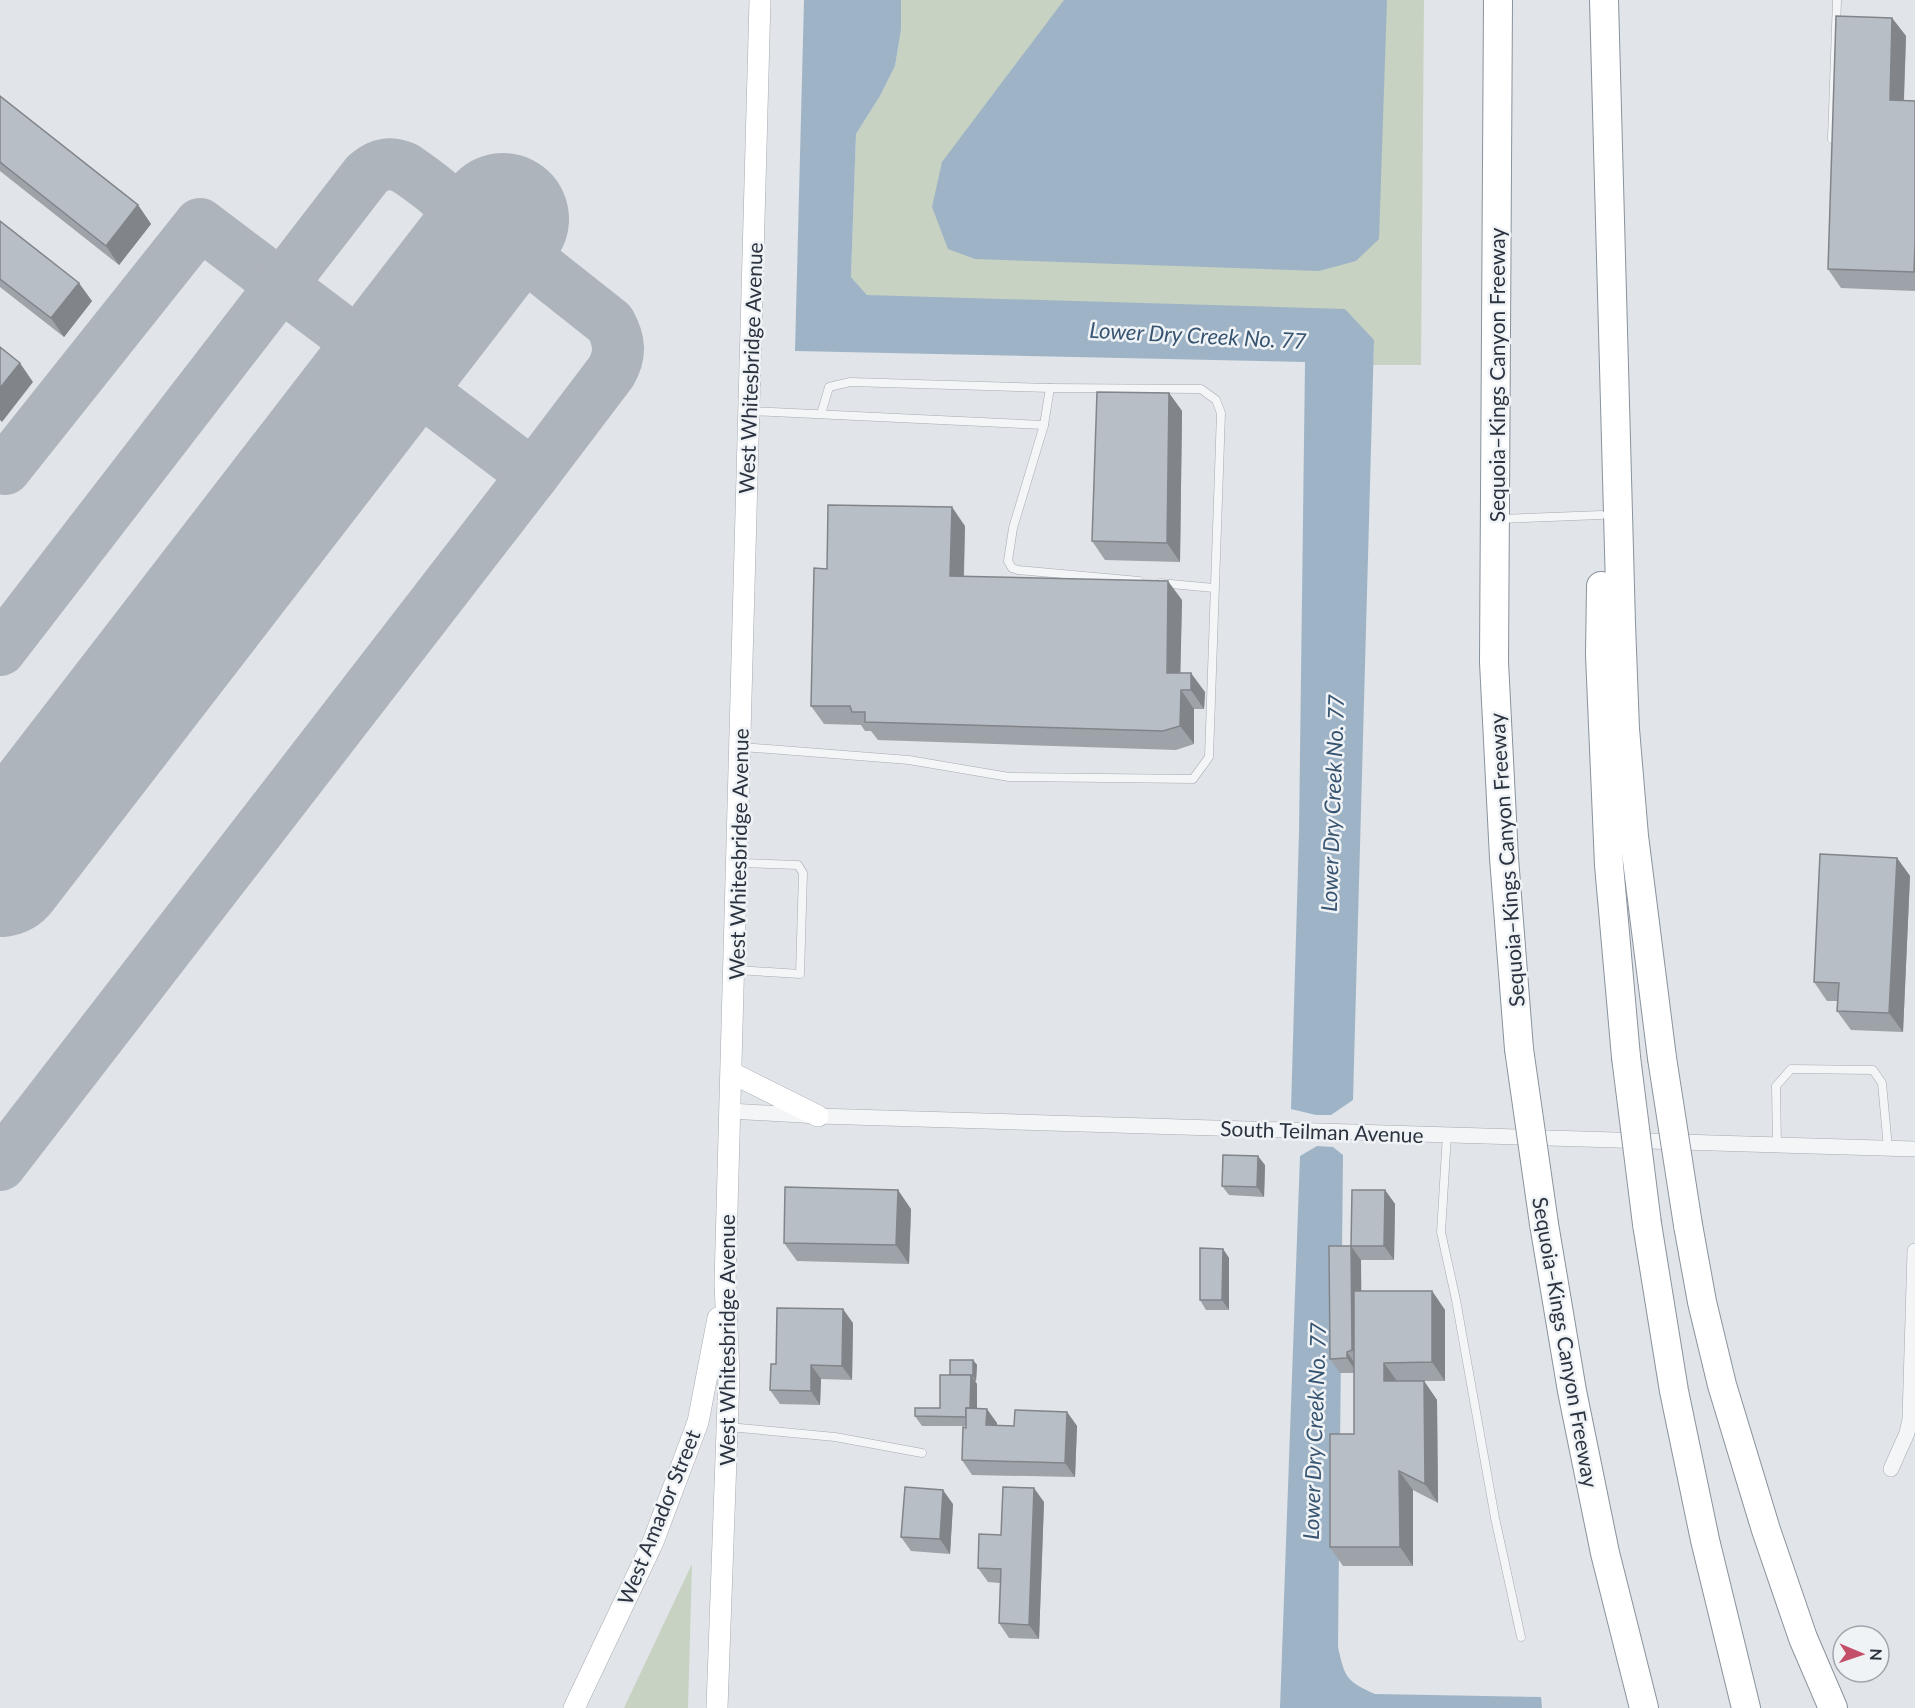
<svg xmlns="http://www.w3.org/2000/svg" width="1915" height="1708" viewBox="0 0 1915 1708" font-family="Lato,sans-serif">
<rect width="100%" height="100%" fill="#e1e4e8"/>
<!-- green -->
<g fill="#c7d2c2">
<polygon points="901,0 1424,0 1421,365 1373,365 1374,340 867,295 851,277 856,134 880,96 895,66 901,30"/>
<polygon points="692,1564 688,1708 624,1708"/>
</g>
<!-- water -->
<g fill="#9eb4c6">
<polygon points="804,0 901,0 901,30 895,66 880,96 856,134 851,277 867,295 1345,309 1374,340 1353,1100 1331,1115 1316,1115 1291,1109 1299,833 1305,362 795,351"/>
<polygon points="1064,0 1387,0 1379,239 1356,261 1319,271 975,259 948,249 932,207 942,162"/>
<path d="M1317,1146l16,1 10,8 -5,492c7,31 8,34 37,47l166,3 1,11h-262l20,-552z"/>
</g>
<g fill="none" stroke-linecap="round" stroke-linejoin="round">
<!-- taxiway -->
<g stroke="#aeb4bc" stroke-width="52">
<polyline points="5,469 200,224 533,475"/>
<path d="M0,650l367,-476c13,-11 23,-12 38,-6 26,18 73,48 62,85 -2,10 -9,21 -13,30"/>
<path d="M0,1165l533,-690 78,-103c10,-17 9,-31 -1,-49l-82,-65c-35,-19 -51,2 -74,25"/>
</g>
<!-- runway -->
<polyline stroke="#aeb4bc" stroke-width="132" points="0,871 503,219"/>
<defs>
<g id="lane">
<polyline points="1832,139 1837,0"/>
<polyline points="749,411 1044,425"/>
<polyline points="821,414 829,387 850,382 1050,388"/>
<polyline points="1499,519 1601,515"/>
<polyline points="1160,583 1214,588"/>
<polyline points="742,747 909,760 1009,777 1193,779 1209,757 1221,413 1216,400 1201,389 1050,388 1044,425 1013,528 1008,561 1012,568 1018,570 1139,581"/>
<polyline points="736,970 800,974 803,873 798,865 738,863"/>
<polyline points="1447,1135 1441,1232 1456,1300 1495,1518 1521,1637"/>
<polyline points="1777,1145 1776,1086 1791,1069 1873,1070 1882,1083 1888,1148"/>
<polyline points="729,1427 835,1437 922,1453"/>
</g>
<g id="street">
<polyline points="730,1111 818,1116 1915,1149"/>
<polyline points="1891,1469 1907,1433 1910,1419 1915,1251"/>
</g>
<g id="secondary">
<polyline points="732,1073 818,1116"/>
<polyline points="574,1708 653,1542 698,1422 718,1318"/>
<polyline points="717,1708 729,1375 725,1283 760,0"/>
</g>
<g id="highway">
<polyline points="1498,0 1494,662 1504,858 1519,1049"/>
<polyline points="1604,0 1621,624 1625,729 1634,836 1662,1058"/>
<polyline points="1601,586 1600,655 1609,865 1626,1057"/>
<polyline points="1544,1224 1572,1391 1605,1553 1644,1708"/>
<polyline points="1647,1224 1674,1391 1705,1540 1746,1708"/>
<polyline points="1688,1225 1702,1302 1722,1385 1766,1530 1803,1638 1833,1708"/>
</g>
</defs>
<!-- lane casing -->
<use href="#lane" stroke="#a6abb2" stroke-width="9"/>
<!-- street casing -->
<use href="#street" stroke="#a6abb2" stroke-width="16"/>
<!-- secondary casing -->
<use href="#secondary" stroke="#a6abb2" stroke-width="22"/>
<!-- highway casing -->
<use href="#highway" stroke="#89939e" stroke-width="30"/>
<!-- lane -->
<use href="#lane" stroke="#f3f5f7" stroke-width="8"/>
<!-- street -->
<use href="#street" stroke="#f3f5f7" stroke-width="15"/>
<!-- secondary -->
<use href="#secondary" stroke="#fff" stroke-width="21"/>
<!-- highway -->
<use href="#highway" stroke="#fff" stroke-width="28"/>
<defs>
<g id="highway-bridge">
<polyline points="1519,1049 1544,1224"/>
<polyline points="1626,1057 1647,1224"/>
<polyline points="1662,1058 1688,1225"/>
</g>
</defs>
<!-- highway-bridge casing -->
<use href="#highway-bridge" stroke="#89939e" stroke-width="30" stroke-linecap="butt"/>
<!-- highway-bridge -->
<use href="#highway-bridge" stroke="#fff" stroke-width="28"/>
</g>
<!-- wall -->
<g fill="#9ea3a9">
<polygon points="1892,18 1906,36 1904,101 1915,101 1915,291 1841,288 1828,269"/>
<polygon points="0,96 138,205 151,224 119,265 0,171"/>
<polygon points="0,221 92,301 64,337 0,287"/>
<polygon points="1169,393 1182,411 1180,562 1105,560 1092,541"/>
<polygon points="965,526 964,577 1182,600 1180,673 1205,692 1204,709 1194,709 1194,744 1176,750 878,740 871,731 865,731 861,725 824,724 811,706 827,569"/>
<polygon points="1897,858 1910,876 1903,1032 1851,1030 1837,1011 1838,1001 1827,1001 1814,982"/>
<polygon points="1265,1165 1264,1197 1229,1195 1222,1186"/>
<polygon points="1385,1190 1395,1204 1394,1260 1361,1260 1361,1291 1432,1291 1445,1310 1445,1381 1424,1381 1437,1400 1438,1503 1413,1490 1413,1566 1343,1566 1330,1547 1354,1434 1354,1373 1340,1373 1330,1359 1351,1246"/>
<polygon points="911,1209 909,1264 797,1261 784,1243"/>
<polygon points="1223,1249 1229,1258 1229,1310 1206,1310 1200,1300"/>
<polygon points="853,1323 852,1380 821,1379 820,1405 780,1404 770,1390 776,1364"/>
<polygon points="973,1360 977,1365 976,1381 975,1381 977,1384 977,1408 997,1423 997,1426 1014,1426 1067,1412 1077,1426 1075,1477 972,1475 962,1460 966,1426 922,1426 915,1416 940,1408 950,1375"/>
<polygon points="1044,1502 1039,1639 1009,1638 999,1623 1000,1583 988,1582 978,1568 1001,1535"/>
<polygon points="953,1504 950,1554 911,1551 901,1537"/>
</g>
<!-- shaded-wall -->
<g fill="#81858a">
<polygon points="1892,18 1906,36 1903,119 1890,100"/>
<polygon points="138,205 151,224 119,265 106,246"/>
<polygon points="79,283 92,301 64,337 51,318"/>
<polygon points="20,363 33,382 2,422 0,420 0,388"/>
<polygon points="1169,393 1182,411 1180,562 1167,543"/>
<polygon points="952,507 965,526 963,595 950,576"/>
<polygon points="1168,581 1182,600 1180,691 1167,673"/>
<polygon points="1191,673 1205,692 1204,709 1191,690"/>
<polygon points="1181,690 1194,709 1194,744 1180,726"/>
<polygon points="1897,858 1910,876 1903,1032 1889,1013"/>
<polygon points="1258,1156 1265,1165 1264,1197 1257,1187"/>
<polygon points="898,1190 911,1209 909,1264 896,1245"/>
<polygon points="1385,1190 1395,1204 1394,1260 1384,1246"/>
<polygon points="1351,1246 1361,1260 1362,1364 1352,1350"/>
<polygon points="1223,1249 1229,1258 1229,1310 1222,1300"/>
<polygon points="1432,1291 1445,1310 1445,1381 1432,1362"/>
<polygon points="843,1309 853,1323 852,1380 842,1366"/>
<polygon points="1347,1352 1357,1366 1357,1373 1347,1358"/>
<polygon points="973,1360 977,1365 976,1381 973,1376"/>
<polygon points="1384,1363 1397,1381 1384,1381"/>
<polygon points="811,1365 821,1379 820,1405 811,1391"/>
<polygon points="971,1375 977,1384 977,1427 970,1417"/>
<polygon points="1424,1381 1437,1400 1438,1503 1425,1484"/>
<polygon points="987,1409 997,1423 996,1440 986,1425"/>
<polygon points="1067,1412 1077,1426 1075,1477 1065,1463"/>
<polygon points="1399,1471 1413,1490 1413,1566 1400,1547"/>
<polygon points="1034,1488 1044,1502 1039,1639 1029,1625"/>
<polygon points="943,1490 953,1504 950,1554 940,1539"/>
</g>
<!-- building -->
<g fill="#b8bec5" stroke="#81858a" stroke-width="1.5">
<polygon points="1836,16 1892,18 1890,100 1915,101 1915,243 1914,272 1828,269"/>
<polygon points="0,96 138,205 106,246 0,162"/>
<polygon points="0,221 79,283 51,318 0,279"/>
<polygon points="0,347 20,363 0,388"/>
<polygon points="1097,392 1169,393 1167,543 1092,541"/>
<polygon points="828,505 952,507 950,576 1168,581 1167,673 1191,673 1191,690 1181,690 1180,726 1163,731 865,722 865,712 852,712 850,706 811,706 814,568 827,569"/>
<polygon points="1820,854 1897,858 1889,1013 1837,1011 1839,983 1814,982"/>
<polygon points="1223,1155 1258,1156 1257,1187 1222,1186"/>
<polygon points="785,1187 898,1190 896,1245 784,1243"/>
<polygon points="1352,1190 1385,1190 1384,1246 1351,1246 1352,1350 1347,1352 1347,1358 1330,1359 1329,1246 1351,1246"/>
<polygon points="1200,1248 1223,1249 1222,1300 1200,1300"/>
<polygon points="1354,1291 1432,1291 1432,1362 1384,1363 1384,1381 1424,1381 1425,1484 1399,1471 1400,1547 1330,1547 1330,1434 1354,1434"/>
<polygon points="777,1308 843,1309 842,1366 811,1365 811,1391 770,1390 771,1364 776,1364"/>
<polygon points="950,1360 973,1360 973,1376 971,1375 950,1375"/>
<polygon points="940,1375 971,1375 970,1408 966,1408 966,1417 915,1416 915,1408 940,1408"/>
<polygon points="966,1408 987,1409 986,1425 1014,1426 1015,1410 1067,1412 1065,1463 962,1460 963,1427 966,1428"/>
<polygon points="905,1487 943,1490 940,1539 901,1537"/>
<polygon points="1003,1487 1034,1488 1029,1625 999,1623 1001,1569 978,1568 979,1534 1001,1535"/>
</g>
<g text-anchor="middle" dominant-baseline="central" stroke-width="5" stroke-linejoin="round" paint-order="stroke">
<!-- street labels -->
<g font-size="21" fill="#2a333f" stroke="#f0f3f6">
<text transform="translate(750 368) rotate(-88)">West Whitesbridge Avenue</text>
<text transform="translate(1496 375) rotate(-90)">Sequoia–Kings Canyon Freeway</text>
<text transform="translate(738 854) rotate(-89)">West Whitesbridge Avenue</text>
<text transform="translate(1506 860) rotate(-94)">Sequoia–Kings Canyon Freeway</text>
<text transform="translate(1322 1131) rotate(2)">South Teilman Avenue</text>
<text transform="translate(726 1340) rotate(-90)">West Whitesbridge Avenue</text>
<text transform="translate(1566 1342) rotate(80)">Sequoia–Kings Canyon Freeway</text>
<text transform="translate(658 1517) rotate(-68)">West Amador Street</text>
</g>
<!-- water labels -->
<g font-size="22" font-style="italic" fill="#375470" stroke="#f0f3f6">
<text transform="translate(1198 335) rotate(3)">Lower Dry Creek No. 77</text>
<text transform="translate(1332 803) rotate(-88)">Lower Dry Creek No. 77</text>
<text transform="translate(1314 1431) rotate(-88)">Lower Dry Creek No. 77</text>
</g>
</g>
<!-- north arrow -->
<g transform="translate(1861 1654) rotate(92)"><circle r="28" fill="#f0f3f6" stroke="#a1a6ad" stroke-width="1.5"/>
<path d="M0-4.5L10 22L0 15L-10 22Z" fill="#c44f68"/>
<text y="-9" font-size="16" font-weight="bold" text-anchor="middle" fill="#2a333f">N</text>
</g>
</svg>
